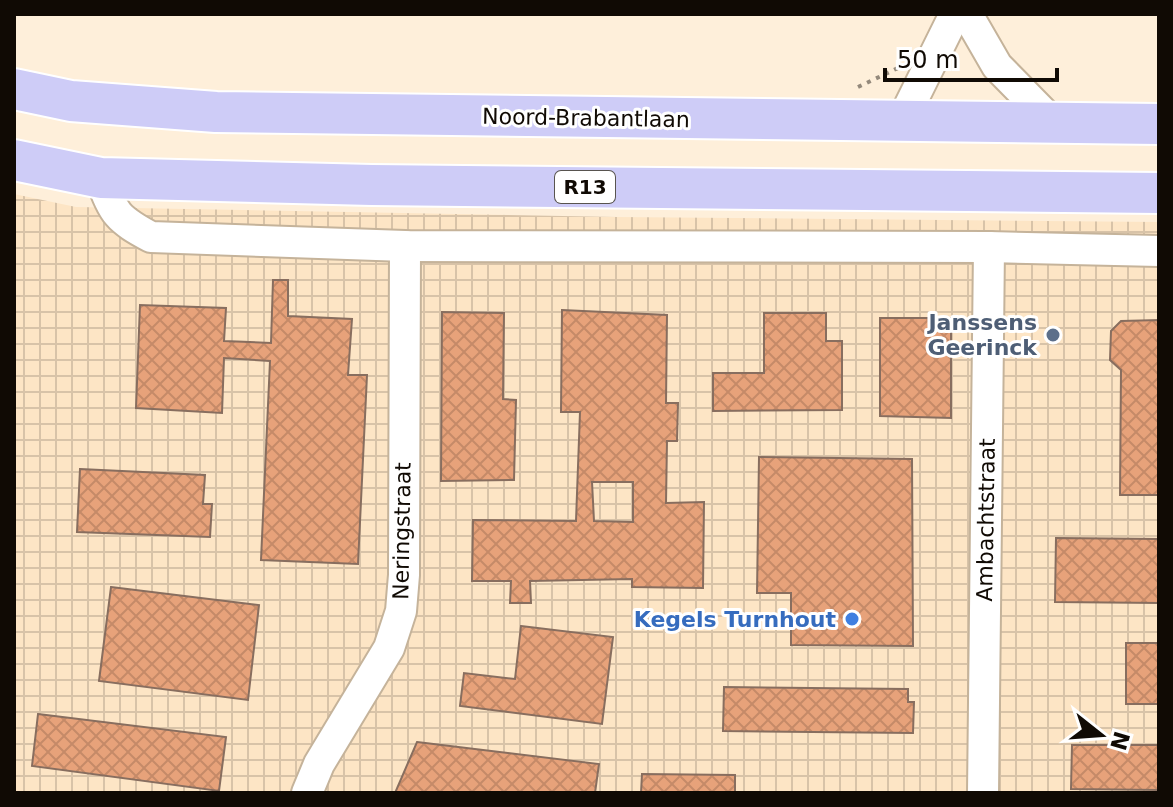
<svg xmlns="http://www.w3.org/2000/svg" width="1173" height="807" viewBox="0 0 1173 807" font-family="'DejaVu Sans',sans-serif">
<defs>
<pattern id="industrial-grid" width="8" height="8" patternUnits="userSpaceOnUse" patternTransform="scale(2)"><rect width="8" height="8" fill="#fde5c5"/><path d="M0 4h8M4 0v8" fill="none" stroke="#d8c3a8"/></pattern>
<pattern id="building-cross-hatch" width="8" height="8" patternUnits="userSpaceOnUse" patternTransform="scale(2)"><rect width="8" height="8" fill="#e7a27a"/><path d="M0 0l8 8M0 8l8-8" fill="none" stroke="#c58a68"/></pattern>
</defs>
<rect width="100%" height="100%" fill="#feefda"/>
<!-- industrial -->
<polygon fill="url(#industrial-grid)" points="14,194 76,207 617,217 1159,222 1159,793 14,793"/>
<!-- building -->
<g fill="url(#building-cross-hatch)" stroke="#886e5f" stroke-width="2" fill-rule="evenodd">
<polygon points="273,280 288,280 288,316 352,319 348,375 367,375 358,564 261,560 270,361 224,358 222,413 136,408 140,305 226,308 224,341 271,343"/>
<path d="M562,310l105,5 -1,88h12l-1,38h-10l-1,62 38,-1 -1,86 -71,-1v-8l-102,2 1,22h-21l1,-22h-39l1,-61 103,1 4,-109h-19zM592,482h41v40l-39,-1z"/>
<polygon points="442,312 504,313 503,399 516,400 514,480 441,481"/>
<polygon points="764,313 826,313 826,341 842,341 842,410 713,411 713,373 764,373"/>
<polygon points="880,318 951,318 951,418 880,416"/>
<polygon points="1159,320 1159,495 1120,495 1121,370 1110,360 1111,331 1121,321"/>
<polygon points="759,457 912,459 913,646 791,645 791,593 757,593"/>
<polygon points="80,469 205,475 203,504 212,504 210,537 77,532"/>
<polygon points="1056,538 1159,539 1159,603 1055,602"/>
<polygon points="111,587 259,605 248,700 99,681"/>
<polygon points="521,626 613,637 602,724 460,706 464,673 515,679"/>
<rect x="1126" y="643" width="33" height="61"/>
<polygon points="724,687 908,689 908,702 914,702 913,733 723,731"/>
<polygon points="38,714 226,737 219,791 32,766"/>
<polygon points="417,742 599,764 595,793 395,793"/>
<polygon points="1072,745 1159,745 1159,790 1071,789"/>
<polygon points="642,774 735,775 735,793 641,793"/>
</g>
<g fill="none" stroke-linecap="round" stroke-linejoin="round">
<defs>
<g id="minor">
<polyline points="967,14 997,66 1053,123"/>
<polyline points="902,121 955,14"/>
<path d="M101,178c11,35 18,42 50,59l254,9 584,1 170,4"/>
<polyline points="307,793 319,764 389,648 401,611 404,575 405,246"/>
<polyline points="983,793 989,247"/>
</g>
<g id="major">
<polyline points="14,89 71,101 216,112 1159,124"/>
<polyline points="14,160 101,178 372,185 1159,193"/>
</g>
</defs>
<!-- minor casing -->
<use href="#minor" stroke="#c5b39a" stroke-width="34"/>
<!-- major casing -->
<use href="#major" stroke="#fff" stroke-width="44"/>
<!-- path -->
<polyline stroke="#94897b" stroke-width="4" stroke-dasharray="4 6" stroke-linecap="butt" points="858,87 900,67"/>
<!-- minor -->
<use href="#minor" stroke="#fff" stroke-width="30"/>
<!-- major -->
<use href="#major" stroke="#ceccf7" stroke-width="40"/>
</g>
<!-- markers -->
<circle fill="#5c6f8a" stroke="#fff" stroke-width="3" cx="1053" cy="335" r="8"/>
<circle fill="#3f7fe0" stroke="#fff" stroke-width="3" cx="852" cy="619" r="8"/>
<g text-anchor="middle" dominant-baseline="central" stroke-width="6" stroke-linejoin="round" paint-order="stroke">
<!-- shield labels -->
<rect fill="#fff" stroke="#58544f" stroke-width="2" x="555" y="171" width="60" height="32" rx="6"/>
<g font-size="20" font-weight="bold" fill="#100a04">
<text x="585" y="187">R13</text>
</g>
<!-- street labels -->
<g font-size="22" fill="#100a04" stroke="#fff">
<text transform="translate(586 118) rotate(1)">Noord-Brabantlaan</text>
<text transform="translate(986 520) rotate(-89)">Ambachtstraat</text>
<text transform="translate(402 531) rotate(-89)">Neringstraat</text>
</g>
<!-- service labels -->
<g font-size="22" font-weight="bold" fill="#4e5e75" stroke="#fff" text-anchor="end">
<text x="1037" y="322">Janssens<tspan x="1037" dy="25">Geerinck</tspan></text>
</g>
<!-- shop labels -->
<g font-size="22" font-weight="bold" fill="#366cbe" stroke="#fff" text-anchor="end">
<text x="836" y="619">Kegels Turnhout</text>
</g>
</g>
<!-- border -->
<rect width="1173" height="807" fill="none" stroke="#100a04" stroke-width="32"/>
<!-- north arrow -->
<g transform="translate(1101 735) rotate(107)" stroke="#ffffff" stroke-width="6" paint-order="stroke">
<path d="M0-6L14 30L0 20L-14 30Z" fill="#100a04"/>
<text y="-12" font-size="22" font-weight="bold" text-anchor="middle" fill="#100a04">N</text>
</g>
<!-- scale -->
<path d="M885 68v12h172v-12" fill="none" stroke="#100a04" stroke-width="4"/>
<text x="897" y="68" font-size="24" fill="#100a04" stroke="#ffffff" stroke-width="6" paint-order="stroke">50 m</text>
</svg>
